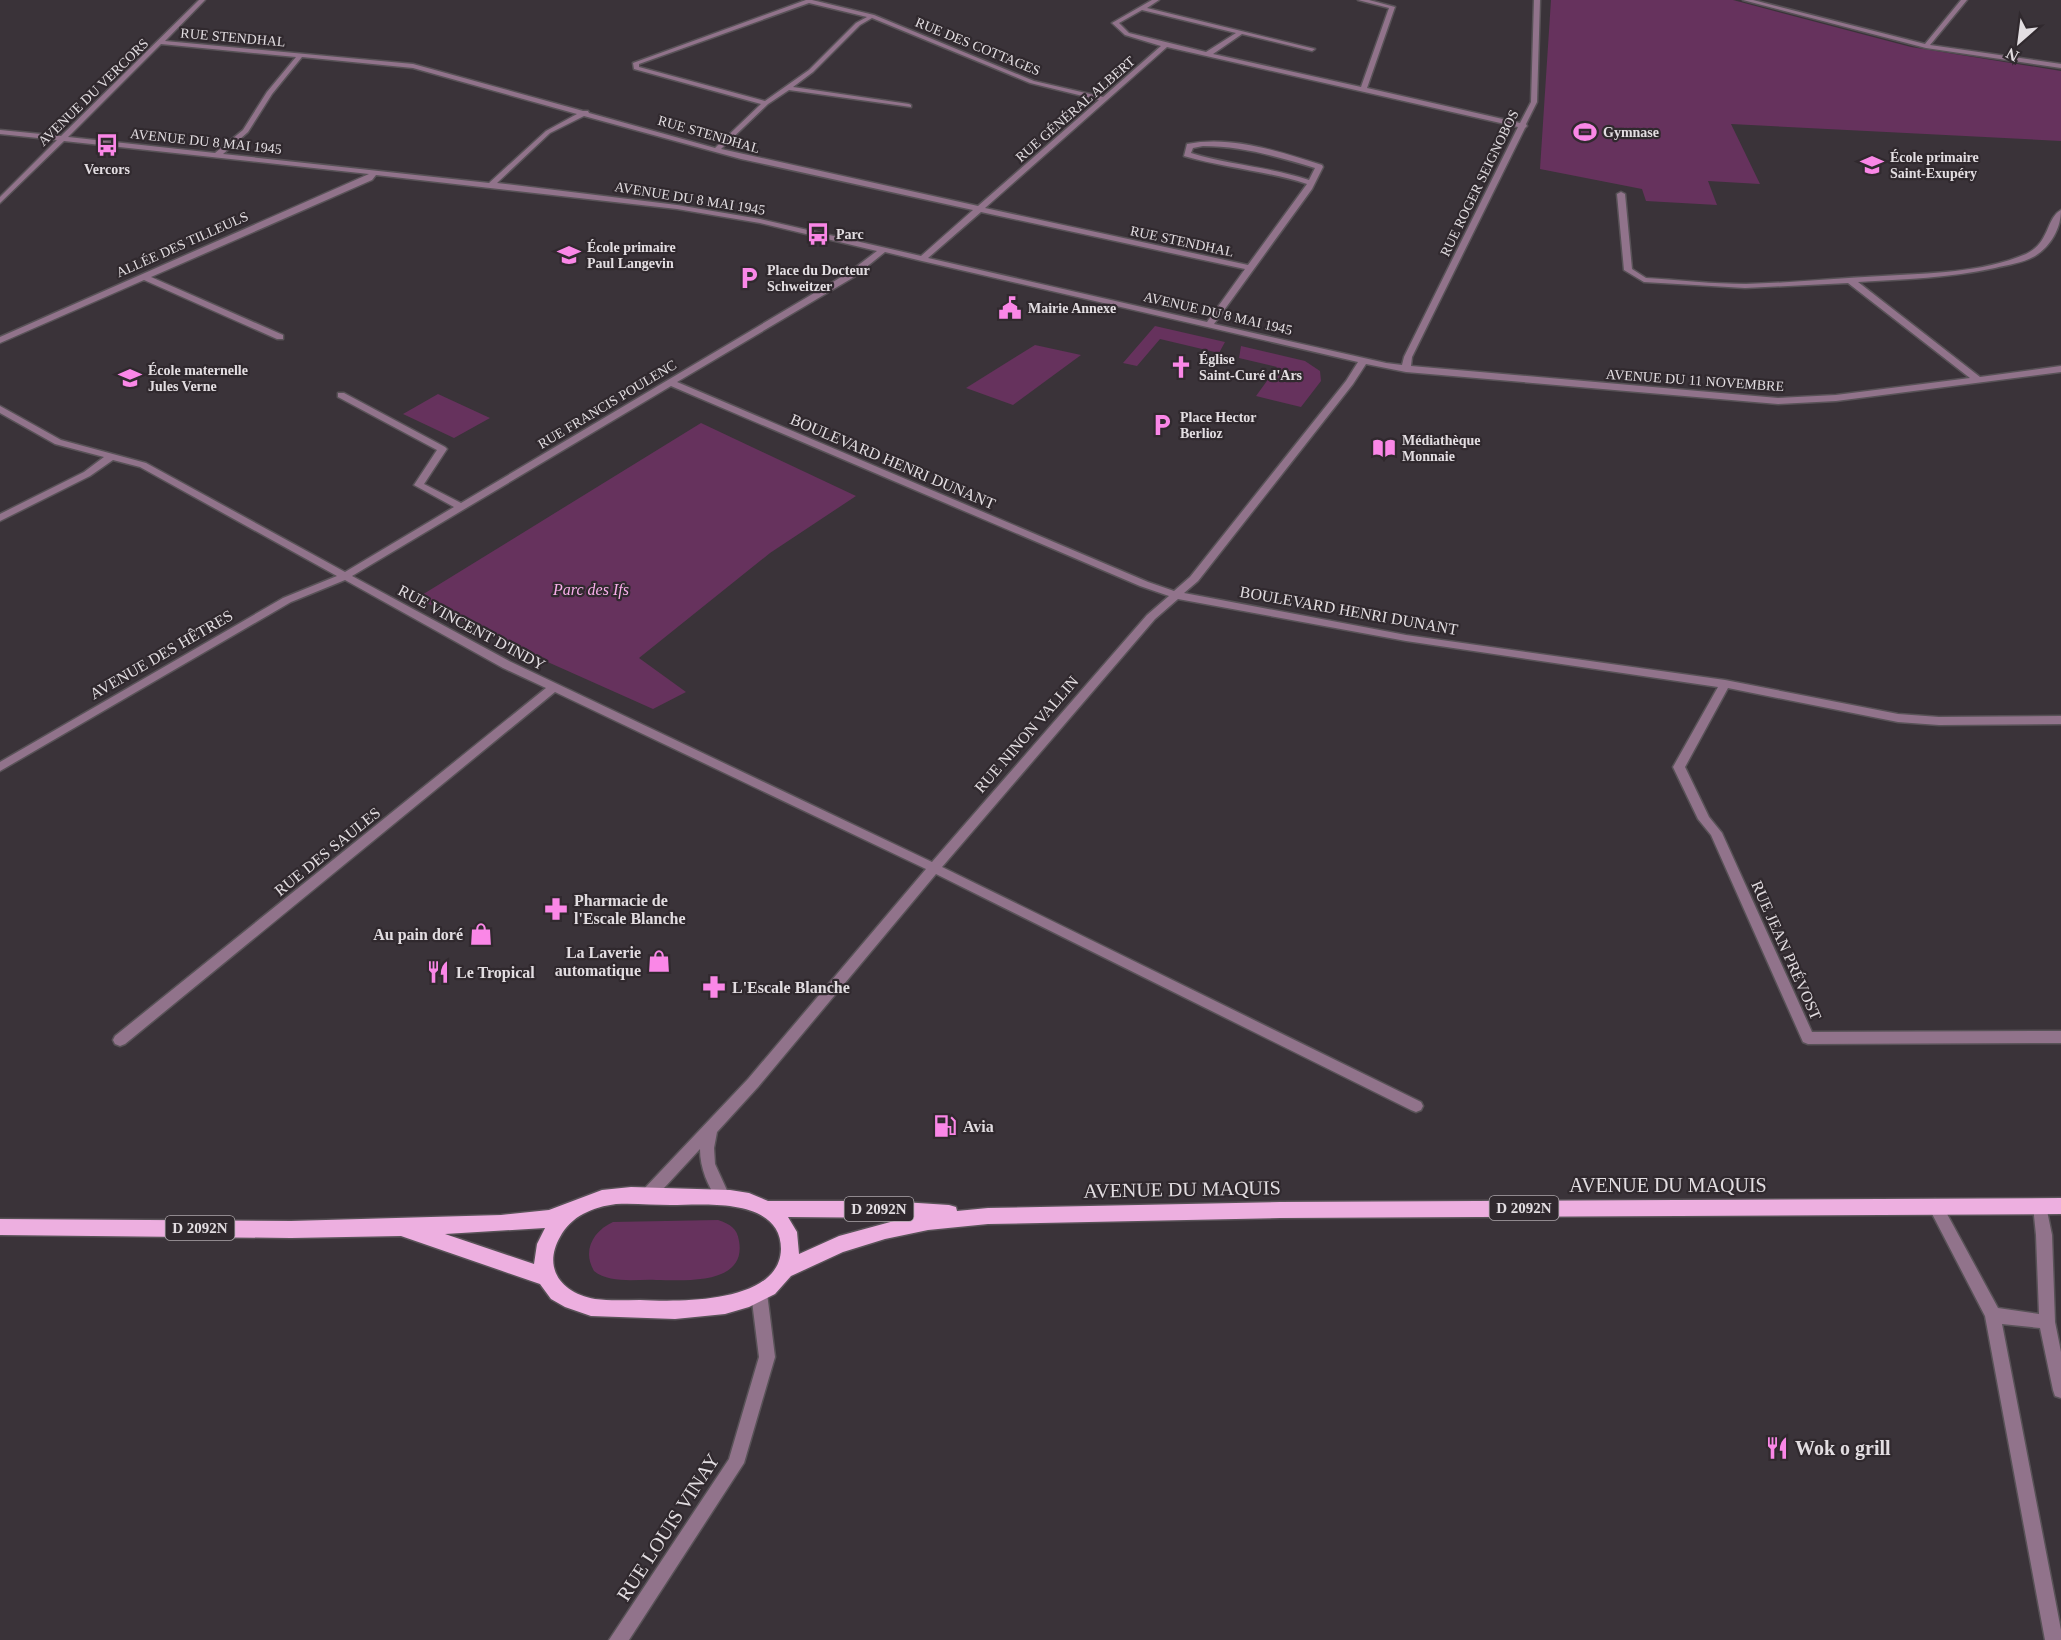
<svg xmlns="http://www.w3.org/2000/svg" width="2061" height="1640" font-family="'Times New Roman',serif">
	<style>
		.green { fill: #66325d }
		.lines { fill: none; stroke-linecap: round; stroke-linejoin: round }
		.minor-casing { stroke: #585257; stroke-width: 3 }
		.primary-casing { stroke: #585257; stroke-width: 3 }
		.minor { fill: #91738b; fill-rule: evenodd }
		.primary { fill: #edafe0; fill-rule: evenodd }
		.labels { text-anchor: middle; stroke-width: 4.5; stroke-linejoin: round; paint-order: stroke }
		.far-street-label { font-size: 14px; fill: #e2dde1; stroke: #30292e }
		.far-poi-label { font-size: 14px; font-weight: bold; fill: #e2dde1; stroke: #30292e; text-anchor: start }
		.shield { fill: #30292e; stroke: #ada7ab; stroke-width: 1.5 }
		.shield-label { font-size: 15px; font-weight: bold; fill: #e2dde1 }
		.street-label { font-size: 16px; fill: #e2dde1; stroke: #30292e }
		.park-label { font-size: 16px; font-style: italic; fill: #f7aee9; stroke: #30292e }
		.poi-label { font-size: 16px; font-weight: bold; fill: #e2dde1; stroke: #30292e; text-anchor: start }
		.near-street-label { font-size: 20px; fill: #e2dde1; stroke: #30292e }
		.near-poi-label { font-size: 20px; font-weight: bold; fill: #e2dde1; stroke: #30292e; text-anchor: start }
	</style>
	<rect width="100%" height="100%" fill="#3a3339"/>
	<g class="green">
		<polygon points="1551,0 1733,0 1911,47 2061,71 2061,141 1731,124 1760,184 1708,181 1717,205 1646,201 1642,189 1540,169"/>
		<polygon points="1155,326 1225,342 1219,353 1160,339 1137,366 1123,363"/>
		<polygon points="1035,345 1081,355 1013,405 966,388"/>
		<polygon points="1241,346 1305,361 1320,371 1321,381 1301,407 1256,396 1277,367 1239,358"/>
		<polygon points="438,394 490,418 454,438 403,414"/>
		<polygon points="701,423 856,496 770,553 639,658 686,692 653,709 523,651 417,598"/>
		<path d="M718,1220C730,1224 737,1228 739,1241C747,1286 683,1280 656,1280C636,1279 610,1284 594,1271C582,1251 593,1231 613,1222Z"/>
	</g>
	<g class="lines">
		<g class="minor-casing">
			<g id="minor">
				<path d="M199,0H205L165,41L413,64L583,111H588L589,113L715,148L761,104L634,69L633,63L806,0H812L874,15L1034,81L1103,97L1161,46L1125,35L1112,23L1152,0H1159L1147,8L1315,49L1312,51L1242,34L1213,54L1361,87L1389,8L1358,0H1369L1395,7L1367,88L1520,123L1531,102L1534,0H1540L1537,102L1526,124L1527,126L1525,128L1412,357L1411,366L1778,398L1836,395L1970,378L1848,283L1745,288L1644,282L1624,270L1617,194L1621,192L1625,194L1632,269L1646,278C1679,280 1713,284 1746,284C1791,283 1837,278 1882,276C1929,273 1982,273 2026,254C2050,243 2046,218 2061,210C2061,228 2051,246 2035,256C2023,263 2008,265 1995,268C1950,278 1904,279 1858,282L1980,377L2061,366V372L1836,401L1778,404L1406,372L1366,364L1353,384L1198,581L1184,593L1406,635L1725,680L1898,714L1939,717L2061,716V724L1939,725L1898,722L1728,688L1685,767L1709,817L1722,833L1812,1032L2061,1031V1043L1808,1044L1803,1042L1711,835L1698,819L1673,767L1718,687L1406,641L1178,599L1155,619L942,867L1421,1102L1423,1106L1421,1110L1416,1112L1411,1110L936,874L758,1087L717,1132L714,1148L715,1164L730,1197L728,1202L723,1204L718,1202C708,1185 700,1169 700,1149L652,1201L647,1202L642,1201L640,1196L642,1191L748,1079L926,869L555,692L125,1044L120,1046L115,1044L113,1040L115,1036L546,688L503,668L345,580L291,602L0,771V762L283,598L337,576L140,467L113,460L90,476L0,521V514L84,472L104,457L55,444L0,413V406L61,440L146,463L345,572L454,507L414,485L437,450L338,397V393H344L445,447L447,449L424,484L461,503L848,273L877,251L760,223L677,209L376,175L372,180L151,277L283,335V339H277L144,280L0,343V337L369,174L64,141L0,203V197L57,140L0,134V130L61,136ZM809,3L867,17L856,23L809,70L765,101L639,67V64ZM1142,10L1236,33L1206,52L1129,33L1119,23ZM872,18L1030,83L1099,100L978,206L721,149L768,104L789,90L911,107V105L909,104L793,87L813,72L860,25ZM161,44L296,57L267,92L243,130L215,153L68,137ZM1167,47L1518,127L1404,357L1402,365L1386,363L1214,324L1312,189L1323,167L1322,165C1280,152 1232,135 1187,144L1184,156C1225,168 1267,171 1307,184L1248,265L985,208ZM302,57L413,68L577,114L546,131L489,183L223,154L248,132L272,94ZM584,116L741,159L973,210L921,256L760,219L677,205L497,183L550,133ZM1203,146C1242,146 1278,157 1315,168L1309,180C1270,167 1230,165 1191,153L1193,148ZM981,212L1245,269L1207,322L928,258ZM885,252L922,261L1358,362L1346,381L1190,577L1174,591L1148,582L677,382L854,277ZM671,386L1140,586L1169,596L1147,615L932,862L511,662L352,576Z"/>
				<polygon points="1743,0 1753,0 1925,44 1961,0 1967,0 1930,45 2061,64 2061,68 1926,48"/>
				<polygon points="1935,1199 1940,1201 1998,1308 2039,1314 2036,1235 2033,1206 2035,1201 2040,1199 2045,1201 2052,1235 2055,1322 2061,1352 2061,1398 2055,1396 2053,1390 2040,1328 2002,1324 2061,1630 2061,1640 2045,1640 1985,1316 1928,1206 1930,1201"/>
				<polygon points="759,1286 764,1288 767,1293 775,1357 744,1463 629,1640 609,1640 729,1459 759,1357 751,1293 754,1288"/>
			</g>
		</g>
		<g class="primary-casing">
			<path id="primary" d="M631,1187L730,1190L749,1193L768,1201H887L949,1205L956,1207L957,1211L988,1208L1280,1202L2061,1198V1214L1280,1218L988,1224L928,1230L885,1239L843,1252L791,1276L775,1294L749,1307L725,1314L675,1319L591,1316L565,1307L551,1299L540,1284L401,1236L291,1238L0,1235V1219L291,1221L501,1215L549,1210L602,1190ZM616,1204C635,1203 653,1205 671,1205C704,1205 781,1197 781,1249C780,1304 678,1302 640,1300C625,1300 610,1301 595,1299C562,1293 542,1269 560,1237C571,1216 593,1207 616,1204ZM788,1217L905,1218L839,1236L799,1254L797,1232ZM545,1228L537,1244L534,1264L445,1234Z"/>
		</g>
		<use href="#minor" class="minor"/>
		<use href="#primary" class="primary"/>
	</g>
	<defs>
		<g id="stadium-bare" transform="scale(1.8)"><path d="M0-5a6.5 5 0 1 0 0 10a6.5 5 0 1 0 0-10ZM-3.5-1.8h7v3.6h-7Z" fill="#fa87e7" stroke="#30292e" stroke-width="2.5" paint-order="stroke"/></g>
		<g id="bus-bare" transform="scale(1.8)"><path d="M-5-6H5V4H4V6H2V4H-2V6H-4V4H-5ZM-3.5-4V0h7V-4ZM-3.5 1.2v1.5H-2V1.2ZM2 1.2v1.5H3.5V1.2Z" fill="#fa87e7" stroke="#30292e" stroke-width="2.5" paint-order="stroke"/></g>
		<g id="school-bare" transform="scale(1.8)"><path d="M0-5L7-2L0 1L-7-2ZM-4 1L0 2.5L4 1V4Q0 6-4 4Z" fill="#fa87e7" stroke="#30292e" stroke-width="2.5" paint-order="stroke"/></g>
		<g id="parking-bare" transform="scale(1.8)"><path d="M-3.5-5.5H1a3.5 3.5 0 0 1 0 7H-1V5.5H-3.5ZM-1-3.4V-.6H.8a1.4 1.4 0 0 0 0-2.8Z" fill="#fa87e7" stroke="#30292e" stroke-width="2.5" paint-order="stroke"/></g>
		<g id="civic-bare" transform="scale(1.8)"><path d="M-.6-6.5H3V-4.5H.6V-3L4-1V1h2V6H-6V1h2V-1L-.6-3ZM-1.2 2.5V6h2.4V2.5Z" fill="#fa87e7" stroke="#30292e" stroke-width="2.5" paint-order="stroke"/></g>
		<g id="church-bare" transform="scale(1.8)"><path d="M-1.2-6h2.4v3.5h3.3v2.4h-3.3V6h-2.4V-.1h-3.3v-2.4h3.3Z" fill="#fa87e7" stroke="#30292e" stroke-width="2.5" paint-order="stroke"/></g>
		<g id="library-bare" transform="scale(1.8)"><path d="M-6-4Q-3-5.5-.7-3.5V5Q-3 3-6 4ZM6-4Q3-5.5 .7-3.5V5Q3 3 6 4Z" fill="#fa87e7" stroke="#30292e" stroke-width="2.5" paint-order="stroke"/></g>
		<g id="pharmacy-bare" transform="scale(1.8)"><path d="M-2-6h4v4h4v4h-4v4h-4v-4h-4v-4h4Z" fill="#fa87e7" stroke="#30292e" stroke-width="2.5" paint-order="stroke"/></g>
		<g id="shop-bare" transform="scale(1.8)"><path d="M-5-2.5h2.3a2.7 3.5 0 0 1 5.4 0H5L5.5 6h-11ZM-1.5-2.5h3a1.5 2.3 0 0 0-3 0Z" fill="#fa87e7" stroke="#30292e" stroke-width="2.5" paint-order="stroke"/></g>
		<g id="restaurant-bare" transform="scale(1.8)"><path d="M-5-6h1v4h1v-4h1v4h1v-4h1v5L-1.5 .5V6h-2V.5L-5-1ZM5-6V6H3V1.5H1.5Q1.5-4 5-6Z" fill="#fa87e7" stroke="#30292e" stroke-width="2.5" paint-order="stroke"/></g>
		<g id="fuel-bare" transform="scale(1.8)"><path d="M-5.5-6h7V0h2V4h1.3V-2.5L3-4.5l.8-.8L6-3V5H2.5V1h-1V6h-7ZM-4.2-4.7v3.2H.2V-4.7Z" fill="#fa87e7" stroke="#30292e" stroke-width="2.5" paint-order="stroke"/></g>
	</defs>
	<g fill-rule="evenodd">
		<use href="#stadium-bare" x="1585" y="132"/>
		<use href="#bus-bare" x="107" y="145"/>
		<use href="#school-bare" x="1872" y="165"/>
		<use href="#bus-bare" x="818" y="234"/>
		<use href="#school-bare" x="569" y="255"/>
		<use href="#parking-bare" x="749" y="278"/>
		<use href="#civic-bare" x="1010" y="308"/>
		<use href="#church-bare" x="1181" y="367"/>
		<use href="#school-bare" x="130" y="378"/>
		<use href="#parking-bare" x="1162" y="425"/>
		<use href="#library-bare" x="1384" y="448"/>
		<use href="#pharmacy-bare" x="556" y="909"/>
		<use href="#shop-bare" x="481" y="934"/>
		<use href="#shop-bare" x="659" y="961"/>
		<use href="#restaurant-bare" x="438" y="972"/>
		<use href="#pharmacy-bare" x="714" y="987"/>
		<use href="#fuel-bare" x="945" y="1126"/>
		<use href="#restaurant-bare" x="1777" y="1448"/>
	</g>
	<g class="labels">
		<g class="far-street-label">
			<text transform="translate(233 37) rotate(5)" y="5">RUE STENDHAL</text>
			<text transform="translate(978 46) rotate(22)" y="5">RUE DES COTTAGES</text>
			<text transform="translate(93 92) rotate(-44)" y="5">AVENUE DU VERCORS</text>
			<text transform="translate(1075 109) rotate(-41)" y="5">RUE GÉNÉRAL ALBERT</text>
			<text transform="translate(709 134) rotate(16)" y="5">RUE STENDHAL</text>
			<text transform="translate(206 141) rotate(6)" y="5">AVENUE DU 8 MAI 1945</text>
			<text transform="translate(1479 183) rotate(-64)" y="5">RUE ROGER SEIGNOBOS</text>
			<text transform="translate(690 198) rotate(9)" y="5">AVENUE DU 8 MAI 1945</text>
			<text transform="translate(1182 241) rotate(12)" y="5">RUE STENDHAL</text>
			<text transform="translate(182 244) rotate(-24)" y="5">ALLÉE DES TILLEULS</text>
			<text transform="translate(1218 313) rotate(13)" y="5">AVENUE DU 8 MAI 1945</text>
			<text transform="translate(1695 380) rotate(4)" y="5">AVENUE DU 11 NOVEMBRE</text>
			<text transform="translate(607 404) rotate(-31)" y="5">RUE FRANCIS POULENC</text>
		</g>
		<g class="far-poi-label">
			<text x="1603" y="137">Gymnase</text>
			<text x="1890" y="162">École primaire<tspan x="1890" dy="16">Saint-Exupéry</tspan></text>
			<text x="107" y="174" text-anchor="middle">Vercors</text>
			<text x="836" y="239">Parc</text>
			<text x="587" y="252">École primaire<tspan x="587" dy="16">Paul Langevin</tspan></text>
			<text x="767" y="275">Place du Docteur<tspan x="767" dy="16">Schweitzer</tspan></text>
			<text x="1028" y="313">Mairie Annexe</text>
			<text x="1199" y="364">Église<tspan x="1199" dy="16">Saint-Curé d'Ars</tspan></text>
			<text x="148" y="375">École maternelle<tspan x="148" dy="16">Jules Verne</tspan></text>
			<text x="1180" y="422">Place Hector<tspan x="1180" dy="16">Berlioz</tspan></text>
			<text x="1402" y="445">Médiathèque<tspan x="1402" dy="16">Monnaie</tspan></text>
		</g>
		<g class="shield">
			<rect x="1489.5" y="1196" width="69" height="24" rx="4.5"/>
			<rect x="844.5" y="1197" width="69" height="24" rx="4.5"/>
			<rect x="165.5" y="1216" width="69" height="24" rx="4.5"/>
		</g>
		<g class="shield-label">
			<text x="1524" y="1213">D 2092N</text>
			<text x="879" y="1214">D 2092N</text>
			<text x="200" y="1233">D 2092N</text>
		</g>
		<g class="street-label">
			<text transform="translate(893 461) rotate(23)" y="6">BOULEVARD HENRI DUNANT</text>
			<text transform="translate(1349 610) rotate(10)" y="6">BOULEVARD HENRI DUNANT</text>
			<text transform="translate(472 627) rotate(28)" y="6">RUE VINCENT D'INDY</text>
			<text transform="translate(161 654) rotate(-30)" y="6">AVENUE DES HÊTRES</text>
			<text transform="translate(1026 734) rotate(-49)" y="6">RUE NINON VALLIN</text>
			<text transform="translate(327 851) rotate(-39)" y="6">RUE DES SAULES</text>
			<text transform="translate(1787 950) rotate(66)" y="6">RUE JEAN PRÉVOST</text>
		</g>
		<g class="park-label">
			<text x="591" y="595">Parc des Ifs</text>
		</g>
		<g class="poi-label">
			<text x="574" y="906">Pharmacie de<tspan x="574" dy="18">l'Escale Blanche</tspan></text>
			<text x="463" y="940" text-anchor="end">Au pain doré</text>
			<text x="641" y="958" text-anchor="end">La Laverie<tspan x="641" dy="18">automatique</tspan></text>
			<text x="456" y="978">Le Tropical</text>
			<text x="732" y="993">L'Escale Blanche</text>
			<text x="963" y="1132">Avia</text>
		</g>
		<g class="near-street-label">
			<text x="1668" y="1192">AVENUE DU MAQUIS</text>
			<text transform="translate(1182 1189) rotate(-1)" y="7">AVENUE DU MAQUIS</text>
			<text transform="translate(668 1527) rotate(-57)" y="7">RUE LOUIS VINAY</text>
		</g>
		<g class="near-poi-label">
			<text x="1795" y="1455">Wok o grill</text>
		</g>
	</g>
	<g transform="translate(2019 42) rotate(208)" stroke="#30292e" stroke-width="4.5" paint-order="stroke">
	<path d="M0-4.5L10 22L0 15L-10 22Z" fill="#e2dde1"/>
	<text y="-9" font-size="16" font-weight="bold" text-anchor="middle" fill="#e2dde1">N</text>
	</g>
</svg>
